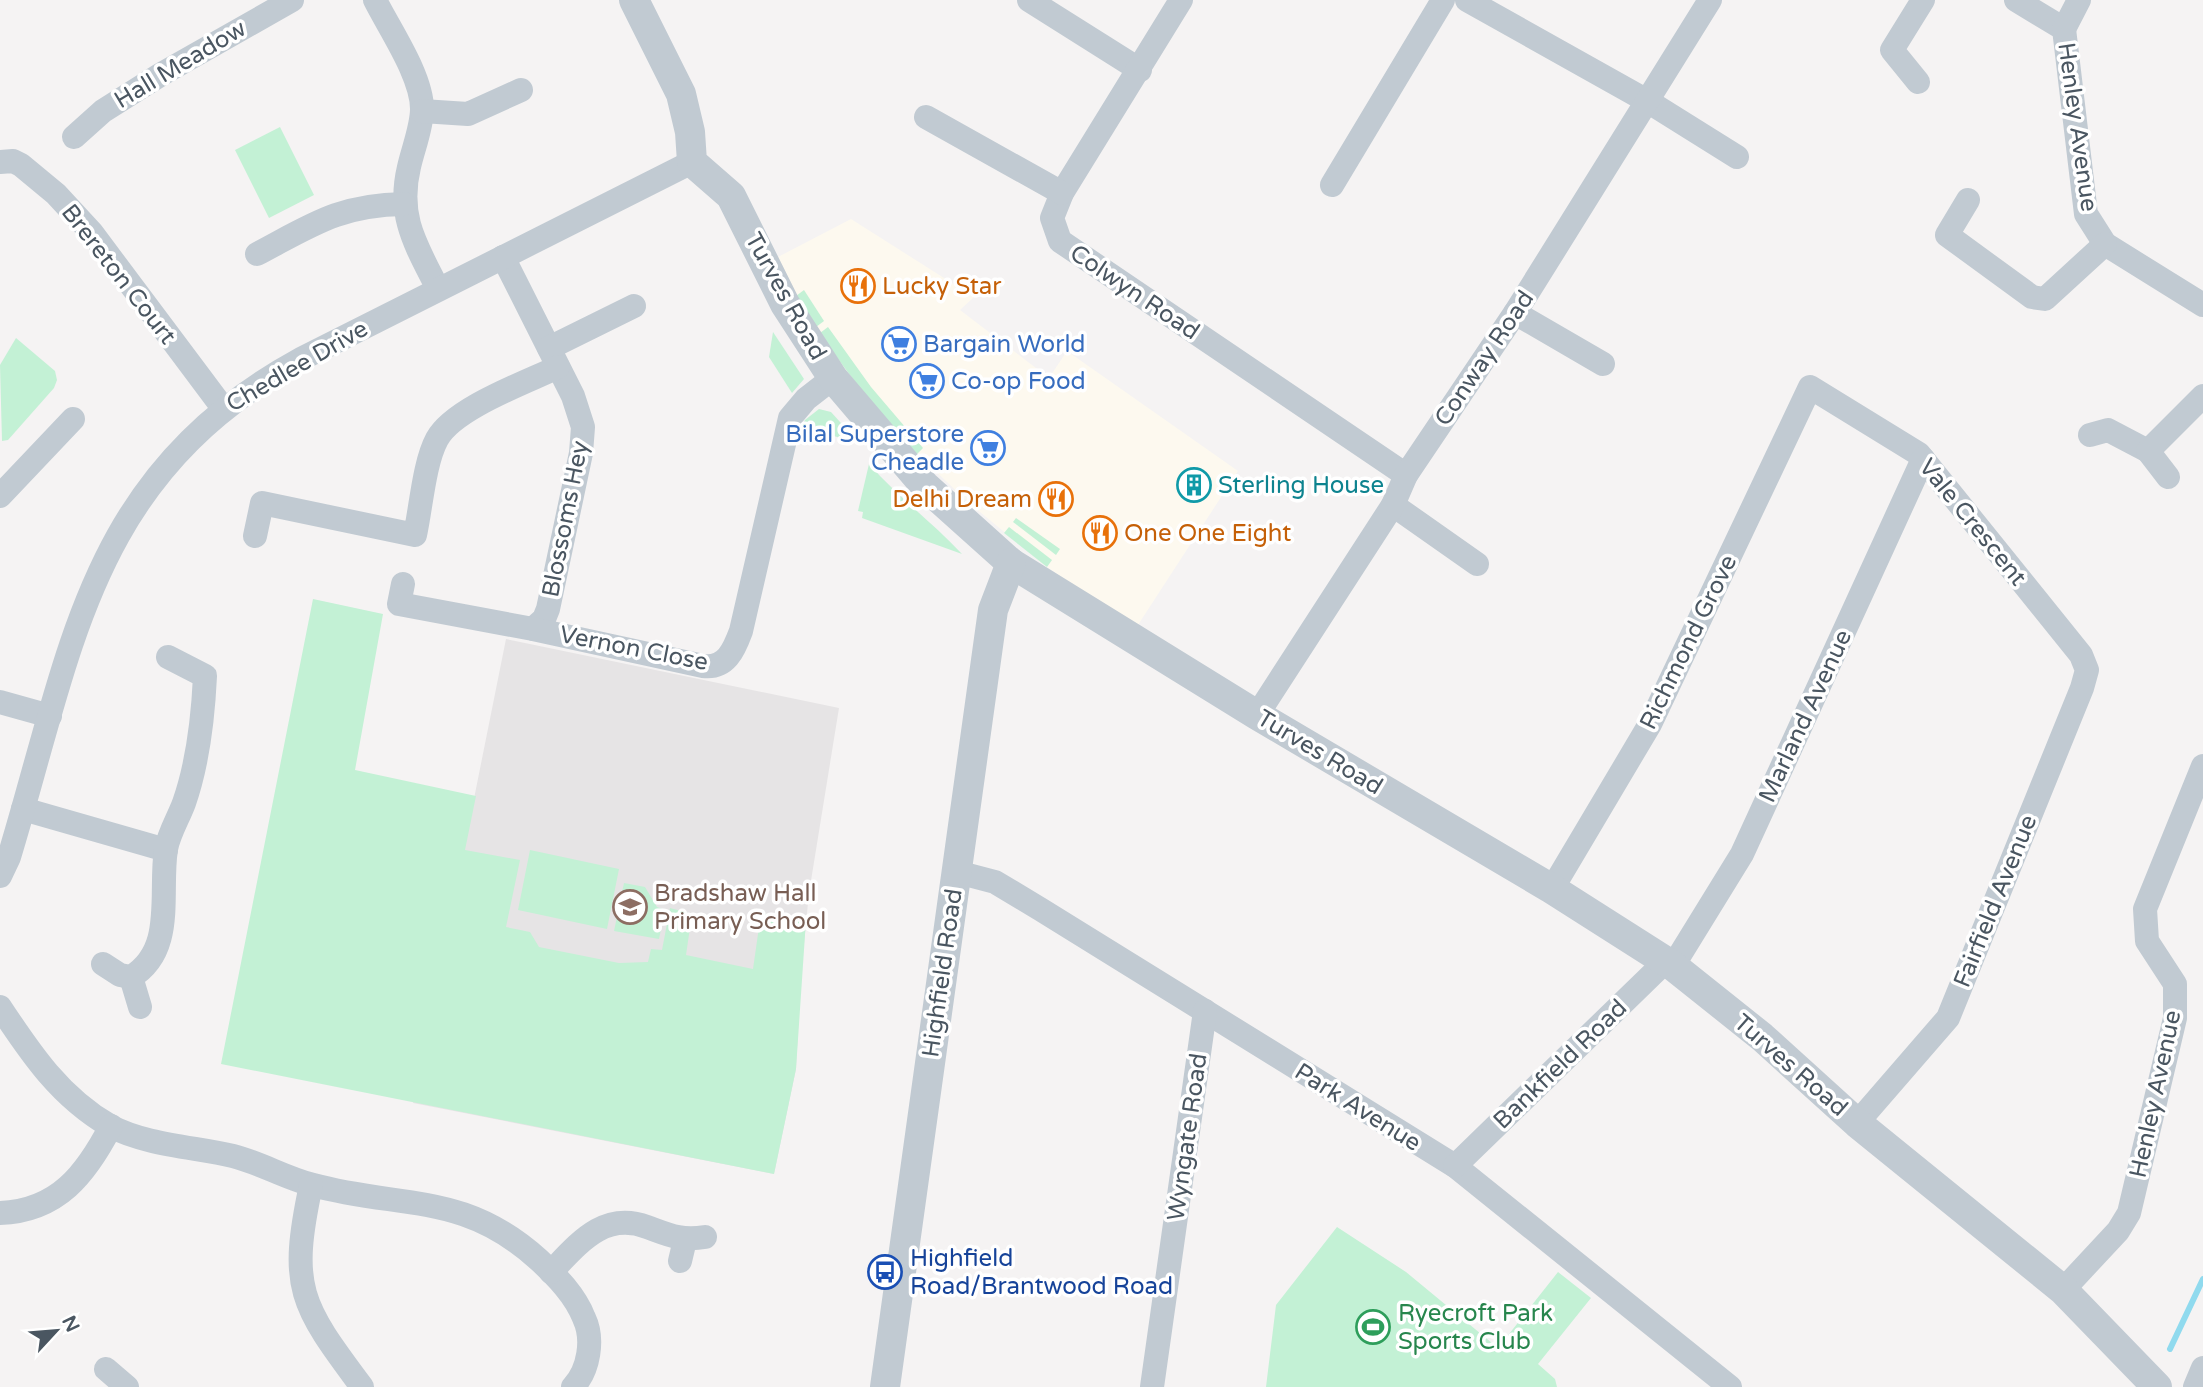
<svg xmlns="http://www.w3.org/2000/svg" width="2203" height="1387" font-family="'Varela Round',sans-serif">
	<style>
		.commercial { fill: #fdf9ef }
		.education { fill: #e6e4e5 }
		.green { fill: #c3f1d5 }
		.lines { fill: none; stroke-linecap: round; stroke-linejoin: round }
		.stream { stroke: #90daee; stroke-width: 6 }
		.minor { stroke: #c1cad2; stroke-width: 24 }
		.tertiary { stroke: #c1cad2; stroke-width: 30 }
		.labels { text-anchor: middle; stroke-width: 7; stroke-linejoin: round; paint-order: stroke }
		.street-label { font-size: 24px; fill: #4a5661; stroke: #fff }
		.food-label { font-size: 24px; fill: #c56008; stroke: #fff; text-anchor: start }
		.shop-label { font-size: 24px; fill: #366cbe; stroke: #fff; text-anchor: start }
		.culture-label { font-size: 24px; fill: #0d838f; stroke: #fff; text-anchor: start }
		.education-label { font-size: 24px; fill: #785e54; stroke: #fff; text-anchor: start }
		.transit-label { font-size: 24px; fill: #164399; stroke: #fff; text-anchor: start }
		.leisure-label { font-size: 24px; fill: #27864d; stroke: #fff; text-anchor: start }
	</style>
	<rect width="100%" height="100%" fill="#f5f3f3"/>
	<polygon class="commercial" points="851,219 974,297 960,310 1049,378 1067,351 1238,471 1136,628 1047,567 969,503 908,445 839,361 792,290 776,258"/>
	<polygon class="education" points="506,639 839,708 809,893 801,973 796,1069 774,1174 413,1103"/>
	<g class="green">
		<polygon points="280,127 314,195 269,218 235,150"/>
		<polygon points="804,290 824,321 816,327 796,296"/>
		<path d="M828,327L871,387L923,448L917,454C881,416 849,376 820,333Z"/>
		<polygon points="773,332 804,379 792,393 769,357"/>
		<polygon points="16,338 55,371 57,380 54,388 8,440 2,441 0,365"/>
		<polygon points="819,409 831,412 859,443 801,427 805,420"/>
		<path d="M869,464C898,497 932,522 962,554L862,518L863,512L858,511Z"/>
		<polygon points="1016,518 1060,549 1056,555 1013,522"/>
		<polygon points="1009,527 1052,560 1047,567 1004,533"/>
		<polygon points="313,599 383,614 355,770 476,796 465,850 520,860 506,927 530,932 539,947 619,963 648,962 651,949 662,950 670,908 692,914 686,955 753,969 761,913 806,920 796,1069 774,1174 221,1064"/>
		<polygon points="530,850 619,869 607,929 518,910"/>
		<polygon points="624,883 645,887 657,907 665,910 659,939 614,931"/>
		<polygon points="1337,1227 1406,1272 1498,1348 1558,1272 1591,1298 1538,1364 1555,1379 1557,1387 1266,1387 1276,1305"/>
	</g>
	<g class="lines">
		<polyline class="stream" points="2170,1349 2203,1279"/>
		<g class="minor">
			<path d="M375,0C390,30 422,76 422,109C422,127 413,149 409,167C397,217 416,245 438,289"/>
			<polyline points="1029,0 1140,70"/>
			<polyline points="1181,0 1062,193 1052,218 1060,241 1406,475"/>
			<polyline points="1467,0 1649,102 1737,157"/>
			<polyline points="2016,0 2064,29 2086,214 2105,244 2203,305"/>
			<polyline points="2064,29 2079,0"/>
			<polyline points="1918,82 1892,50 1923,0"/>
			<polyline points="422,111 468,114 521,90"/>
			<polyline points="926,117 1062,193"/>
			<polyline points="74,137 103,111 160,75 292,0"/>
			<polyline points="0,162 13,161 21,165 56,194 92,233 223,408"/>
			<polyline points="1332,185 1443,0"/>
			<polyline points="1968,200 1947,235 2032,297 2045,299 2105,244"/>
			<path d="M257,254C312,225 339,205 404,204"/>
			<polyline points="503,257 573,396 583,427 581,453 548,609 544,619 533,629"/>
			<polyline points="1515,313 1603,364"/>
			<polyline points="549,348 634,306"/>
			<polyline points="2090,435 2108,430 2148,451"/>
			<polyline points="2168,477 2148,451 2203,396"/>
			<polyline points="0,496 73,419"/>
			<polyline points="1393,505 1477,564"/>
			<path d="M255,536L262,503L415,535C421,508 424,463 437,439C454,408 527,382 558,367"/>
			<path d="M403,584L399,604L533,629L703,666C726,669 734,650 741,631L790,418L806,399L833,378"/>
			<polyline points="0,702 50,716"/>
			<polyline points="1257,715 1393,505 1406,475 1515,313 1710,0"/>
			<polyline points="23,809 166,850"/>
			<polyline points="957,872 995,882 1040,909 1455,1166 1730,1387"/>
			<path d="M0,876L9,857C73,646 89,475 301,359L692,162"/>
			<polyline points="1552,889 1650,724 1810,387 1919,454 2081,655 2087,670 2082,688 1948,1018 1857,1123"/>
			<path d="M103,964L120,975L131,977C176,950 159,893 166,849C169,833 178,819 184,803C198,763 203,719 205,676L168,657"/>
			<polyline points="1673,966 1742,854 1923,459"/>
			<polyline points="131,977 140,1007"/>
			<path d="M0,1007C31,1054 60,1097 110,1126C146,1145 194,1147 233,1156C261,1163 285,1178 313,1185C401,1209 463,1191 539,1260C557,1277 575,1295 584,1318C594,1339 589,1370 573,1387"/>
			<polyline points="1455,1166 1666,961"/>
			<path d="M311,1185C289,1288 300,1304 362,1387"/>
			<path d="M0,1213C58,1211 86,1174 111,1126"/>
			<polyline points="680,1261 685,1240"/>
			<path d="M551,1272C579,1243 604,1211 647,1227C669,1235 681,1241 705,1237"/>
			<polyline points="2063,1290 2118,1231 2129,1213 2175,1018 2175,984 2147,941 2145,909 2203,766"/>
			<polyline points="106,1369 127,1387"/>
			<polyline points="1152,1387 1205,1011"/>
			<polyline points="2195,1387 2203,1368"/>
		</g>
		<g class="tertiary">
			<polyline points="634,0 681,94 690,132 692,162 731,196 785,304 833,378 925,486 1011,563 1257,715 1552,889 1673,966 1762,1037 1857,1123 2063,1290 2157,1387"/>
			<polyline points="885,1387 993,610 1011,563"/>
		</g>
	</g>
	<defs>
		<g id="restaurant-ring" transform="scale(1.75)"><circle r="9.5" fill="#fff" stroke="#e8710a" stroke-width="1.5"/><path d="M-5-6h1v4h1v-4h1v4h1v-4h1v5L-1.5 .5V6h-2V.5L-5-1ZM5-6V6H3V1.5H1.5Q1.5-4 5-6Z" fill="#e8710a"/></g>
		<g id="supermarket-ring" transform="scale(1.75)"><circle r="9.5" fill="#fff" stroke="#3f7fe0" stroke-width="1.5"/><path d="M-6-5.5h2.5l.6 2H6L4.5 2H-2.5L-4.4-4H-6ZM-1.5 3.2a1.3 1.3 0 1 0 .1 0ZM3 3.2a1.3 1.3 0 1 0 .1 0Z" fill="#3f7fe0"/></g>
		<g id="building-ring" transform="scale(1.75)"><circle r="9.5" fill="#fff" stroke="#0f9aa8" stroke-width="1.5"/><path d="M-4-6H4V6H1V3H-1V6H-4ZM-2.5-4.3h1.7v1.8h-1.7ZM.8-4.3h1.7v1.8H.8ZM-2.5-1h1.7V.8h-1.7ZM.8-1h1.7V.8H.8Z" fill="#0f9aa8"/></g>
		<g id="school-ring" transform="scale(1.75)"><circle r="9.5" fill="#fff" stroke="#8d6e63" stroke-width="1.5"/><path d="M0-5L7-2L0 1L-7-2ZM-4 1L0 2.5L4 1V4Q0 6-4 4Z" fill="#8d6e63"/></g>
		<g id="bus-ring" transform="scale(1.75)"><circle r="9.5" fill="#fff" stroke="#1a4fb4" stroke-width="1.5"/><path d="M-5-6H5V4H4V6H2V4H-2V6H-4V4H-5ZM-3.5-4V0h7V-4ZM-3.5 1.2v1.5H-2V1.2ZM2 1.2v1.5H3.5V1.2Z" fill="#1a4fb4"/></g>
		<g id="stadium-ring" transform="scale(1.75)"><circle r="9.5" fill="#fff" stroke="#2e9e5b" stroke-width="1.5"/><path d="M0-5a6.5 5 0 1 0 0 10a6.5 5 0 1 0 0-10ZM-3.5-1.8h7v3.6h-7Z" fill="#2e9e5b"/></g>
	</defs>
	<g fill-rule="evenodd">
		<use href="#restaurant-ring" x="858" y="286"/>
		<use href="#supermarket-ring" x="899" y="344"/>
		<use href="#supermarket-ring" x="927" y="381"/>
		<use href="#supermarket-ring" x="988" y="448"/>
		<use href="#building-ring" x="1194" y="485"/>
		<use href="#restaurant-ring" x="1056" y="499"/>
		<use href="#restaurant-ring" x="1100" y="533"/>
		<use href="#school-ring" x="630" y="907"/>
		<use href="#bus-ring" x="885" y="1272"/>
		<use href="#stadium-ring" x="1373" y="1327"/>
	</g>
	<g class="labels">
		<g class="street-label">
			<text transform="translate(180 64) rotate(-31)" y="8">Hall Meadow</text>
			<text transform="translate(2078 127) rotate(82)" y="8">Henley Avenue</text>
			<text transform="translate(119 274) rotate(52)" y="8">Brereton Court</text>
			<text transform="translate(1135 292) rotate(34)" y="8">Colwyn Road</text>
			<text transform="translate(786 296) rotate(61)" y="8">Turves Road</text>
			<text transform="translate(1484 358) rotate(-56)" y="8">Conway Road</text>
			<text transform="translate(297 366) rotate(-30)" y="8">Chedlee Drive</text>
			<text transform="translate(565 519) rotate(-79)" y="8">Blossoms Hey</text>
			<text transform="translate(1973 522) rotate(51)" y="8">Vale Crescent</text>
			<text transform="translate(1688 642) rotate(-64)" y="8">Richmond Grove</text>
			<text transform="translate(634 648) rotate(11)" y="8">Vernon Close</text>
			<text transform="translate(1805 716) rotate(-65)" y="8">Marland Avenue</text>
			<text transform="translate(1320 752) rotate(31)" y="8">Turves Road</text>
			<text transform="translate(1995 901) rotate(-68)" y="8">Fairfield Avenue</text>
			<text transform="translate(942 973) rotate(-82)" y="8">Highfield Road</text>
			<text transform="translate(1560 1064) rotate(-44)" y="8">Bankfield Road</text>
			<text transform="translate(1791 1065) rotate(41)" y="8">Turves Road</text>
			<text transform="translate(2155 1094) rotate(-78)" y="8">Henley Avenue</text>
			<text transform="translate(1358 1107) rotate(32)" y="8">Park Avenue</text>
			<text transform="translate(1187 1137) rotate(-82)" y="8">Wyngate Road</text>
		</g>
		<g class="food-label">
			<text x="882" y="294">Lucky Star</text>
			<text x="1032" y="507" text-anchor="end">Delhi Dream</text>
			<text x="1124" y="541">One One Eight</text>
		</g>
		<g class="shop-label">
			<text x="923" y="352">Bargain World</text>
			<text x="951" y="389">Co-op Food</text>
			<text x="964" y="442" text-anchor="end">Bilal Superstore<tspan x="964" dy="28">Cheadle</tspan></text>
		</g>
		<g class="culture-label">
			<text x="1218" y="493">Sterling House</text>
		</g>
		<g class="education-label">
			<text x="654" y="901">Bradshaw Hall<tspan x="654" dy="28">Primary School</tspan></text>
		</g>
		<g class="transit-label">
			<text x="910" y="1266">Highfield<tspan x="910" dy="28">Road/Brantwood Road</tspan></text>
		</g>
		<g class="leisure-label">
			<text x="1398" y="1321">Ryecroft Park<tspan x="1398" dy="28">Sports Club</tspan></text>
		</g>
	</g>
	<g transform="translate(56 1331) rotate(64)" stroke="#ffffff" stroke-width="5" paint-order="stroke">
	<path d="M0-5L12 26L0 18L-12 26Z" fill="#4a5661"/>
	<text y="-10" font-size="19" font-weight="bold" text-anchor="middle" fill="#4a5661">N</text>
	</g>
</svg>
